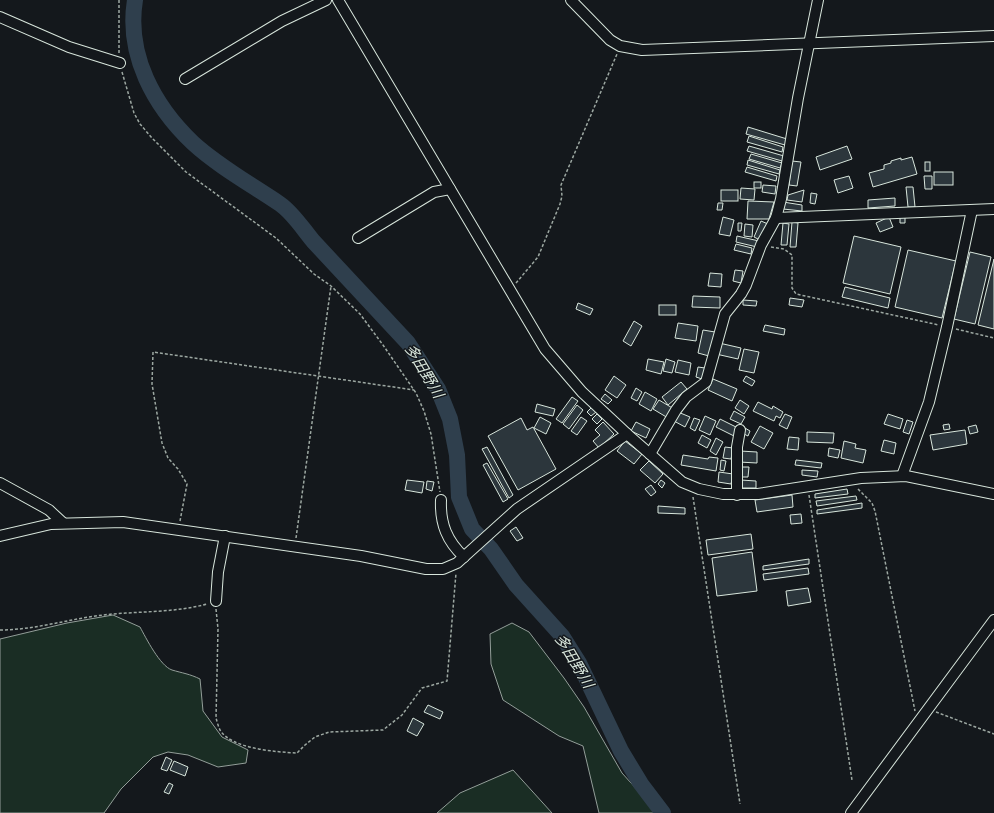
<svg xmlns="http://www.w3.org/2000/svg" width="994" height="813" font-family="'Titillium Web','Noto Sans JP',sans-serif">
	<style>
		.green { fill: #1a2d24; stroke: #939e99 }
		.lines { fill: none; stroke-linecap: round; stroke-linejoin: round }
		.river { stroke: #2f3f4d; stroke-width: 16 }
		.building { fill: #2c363c; stroke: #d8e6dc }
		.minor-casing { stroke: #d8e6dc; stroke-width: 12 }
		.path { stroke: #9da8a2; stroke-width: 1.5; stroke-dasharray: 3 2; stroke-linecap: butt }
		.minor { stroke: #14181c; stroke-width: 10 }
		.labels { text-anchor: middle; stroke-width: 3; stroke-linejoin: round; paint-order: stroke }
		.water-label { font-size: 15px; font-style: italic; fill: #d8e6dc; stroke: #14181c }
	</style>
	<rect width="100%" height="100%" fill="#14181c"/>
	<g class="green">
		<path d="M113,615L140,627C146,638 160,666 172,670C182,673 190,674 200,679L203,711L222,737L248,750L246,763L218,767L188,755L168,752L153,757L121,789L104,813H0V639L67,623Z"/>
		<polygon points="512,623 529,632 564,678 584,707 622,773 650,804 655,813 599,813 583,746 559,736 503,700 491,664 490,634"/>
		<polygon points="513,770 552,813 437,813 460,793"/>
	</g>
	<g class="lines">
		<path class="river" d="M135,0C126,55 154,106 193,143C218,166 252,185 280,204C293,213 303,229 313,241L408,343L438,389L450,419L457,455L459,497L472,529L491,549L516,585L562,636L579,663L621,751L641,784L663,813"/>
	</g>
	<g class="building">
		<polygon points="748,127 787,139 785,145 746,134"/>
		<polygon points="749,136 783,147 782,152 747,142"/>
		<polygon points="749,146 784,156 782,161 747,151"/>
		<polygon points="847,146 852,159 820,170 816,157"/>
		<polygon points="751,154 782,163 780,168 749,159"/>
		<polygon points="912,157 917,174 873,187 869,173 884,169 884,165 891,163 891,161 901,158 901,160"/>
		<polygon points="748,160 780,170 779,174 747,165"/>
		<polygon points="792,161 801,162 797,186 789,185"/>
		<rect x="925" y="162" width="5" height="9"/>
		<polygon points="747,167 777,176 776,181 745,172"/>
		<rect x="934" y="172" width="19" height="13"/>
		<polygon points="849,176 853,188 838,193 834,180"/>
		<polygon points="924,176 932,176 932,189 925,189"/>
		<rect x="754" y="182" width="7" height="6"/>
		<polygon points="763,185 776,186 775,194 762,192"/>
		<polygon points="906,187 913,187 915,207 908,207"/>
		<polygon points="741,188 755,189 754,200 740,199"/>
		<rect x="721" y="190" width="17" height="11"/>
		<polygon points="804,190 802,202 787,200 788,195"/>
		<polygon points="811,193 817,194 815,204 810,203"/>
		<polygon points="895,198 895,206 868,208 868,200"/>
		<polygon points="748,201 774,202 769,219 747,219"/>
		<polygon points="783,202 802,205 802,211 783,209"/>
		<polygon points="718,203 723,203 722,210 717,210"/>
		<polygon points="905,216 905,223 900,223 900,217"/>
		<polygon points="723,217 734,220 730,236 719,234"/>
		<polygon points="889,217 893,227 880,232 876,223"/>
		<polygon points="761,221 768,224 760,240 754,237"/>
		<polygon points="792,222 798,223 796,247 790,247"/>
		<polygon points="738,223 742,223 741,231 738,231"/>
		<polygon points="783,223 789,224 787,245 781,245"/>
		<polygon points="745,224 753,225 752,237 744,236"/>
		<polygon points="737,236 759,241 757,247 736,242"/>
		<polygon points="854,236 901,247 890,294 843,283"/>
		<polygon points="736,244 752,248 751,254 734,250"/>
		<polygon points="908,250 956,261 942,318 895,307"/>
		<polygon points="970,252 991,257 975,324 954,319"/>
		<polygon points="994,259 994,329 978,325"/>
		<polygon points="735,270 743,271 741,283 733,281"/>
		<polygon points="710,273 722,274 721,287 708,286"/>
		<polygon points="845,287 890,298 888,308 842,297"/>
		<polygon points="693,296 720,297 720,308 692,307"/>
		<polygon points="790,298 804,300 802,307 789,305"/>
		<polygon points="743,300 757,301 756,306 743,305"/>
		<polygon points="578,303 593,309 590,315 576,309"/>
		<rect x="659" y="305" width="17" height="10"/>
		<polygon points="634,321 642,326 631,346 623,341"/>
		<polygon points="678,323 698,326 696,341 675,338"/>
		<polygon points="765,325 785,329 784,335 763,331"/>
		<polygon points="703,330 715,332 709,356 698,353"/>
		<polygon points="719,343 741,348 738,359 716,354"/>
		<polygon points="744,349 759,352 754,373 739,370"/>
		<polygon points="648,359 664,362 661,374 646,370"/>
		<polygon points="666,359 675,362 672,373 663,371"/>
		<polygon points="678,360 691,363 689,375 675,372"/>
		<polygon points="698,367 705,368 702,379 696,377"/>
		<polygon points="614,376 626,385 617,398 605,390"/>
		<polygon points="746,376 755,381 752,386 743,381"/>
		<polygon points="713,379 737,389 732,401 708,390"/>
		<polygon points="681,382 687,389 668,405 662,397"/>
		<polygon points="636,388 642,392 637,401 631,398"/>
		<polygon points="645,392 657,399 651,411 639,404"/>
		<polygon points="605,394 612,400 608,404 601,399"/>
		<polygon points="572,397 578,401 562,423 556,419"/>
		<polygon points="659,400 674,409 668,418 653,409"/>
		<polygon points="740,400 749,406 744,414 735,408"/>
		<polygon points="758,402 772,409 773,406 783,412 780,418 776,416 774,421 753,411"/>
		<polygon points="537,404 555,409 553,416 535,412"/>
		<polygon points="577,405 583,410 569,429 563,424"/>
		<polygon points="592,407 596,412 591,416 587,412"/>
		<polygon points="734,411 745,417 741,424 730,419"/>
		<polygon points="678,412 690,417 685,427 674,421"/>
		<polygon points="597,414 602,419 597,424 592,419"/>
		<polygon points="785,414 792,417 787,429 779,425"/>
		<polygon points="888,414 903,419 900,429 884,424"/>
		<polygon points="705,416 716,421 710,435 699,430"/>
		<polygon points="540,417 551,423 546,434 534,428"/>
		<polygon points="581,417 587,421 577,435 571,431"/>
		<polygon points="521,418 527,430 533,427 556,469 518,490 488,436"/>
		<polygon points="694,418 700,420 695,431 690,428"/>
		<polygon points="720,419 738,428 734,436 716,427"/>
		<polygon points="907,420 913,422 909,434 903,432"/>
		<polygon points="603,422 614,434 599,448 593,441 600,435 595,430"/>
		<polygon points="636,422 650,429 646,438 631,431"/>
		<polygon points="949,424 950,429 944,430 943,425"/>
		<polygon points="976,425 978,432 970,434 968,427"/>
		<polygon points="760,426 773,433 764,449 751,442"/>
		<polygon points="745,428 750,431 748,436 742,433"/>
		<polygon points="965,430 967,444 933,450 930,435"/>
		<polygon points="807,432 834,433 833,443 807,442"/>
		<polygon points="702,435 711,440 707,448 698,443"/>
		<polygon points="789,437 799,438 798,450 787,449"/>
		<polygon points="716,438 723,442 716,455 710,451"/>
		<polygon points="884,440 896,443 894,454 881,451"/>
		<polygon points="625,441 642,454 634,464 617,451"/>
		<polygon points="844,441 856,444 855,448 866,450 863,463 841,458"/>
		<polygon points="487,447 513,495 509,498 482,449"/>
		<polygon points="725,447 733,448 731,459 723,458"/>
		<polygon points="829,448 840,450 838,458 828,456"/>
		<polygon points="740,451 757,452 757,463 739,462"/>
		<polygon points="683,455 708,459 709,457 718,458 716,471 681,465"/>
		<polygon points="721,460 726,461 724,471 720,470"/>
		<polygon points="796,460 822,463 821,468 795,465"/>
		<polygon points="649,461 663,474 655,483 640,470"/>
		<polygon points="487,463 508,499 503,502 483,465"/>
		<polygon points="741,467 749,467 748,477 741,477"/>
		<polygon points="802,470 818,471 817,477 802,475"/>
		<polygon points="719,472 733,474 731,484 718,482"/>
		<polygon points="407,480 424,482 422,493 405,490"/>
		<polygon points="661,480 665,483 662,488 658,484"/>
		<polygon points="741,480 756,481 756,488 740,488"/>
		<polygon points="427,481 434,482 432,491 426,489"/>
		<polygon points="651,485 656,492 651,496 645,489"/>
		<polygon points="847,489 848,494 815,498 815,494"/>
		<polygon points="792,495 793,507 757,512 755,500"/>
		<polygon points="856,496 857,500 817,506 816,501"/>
		<polygon points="862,503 862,508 817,514 817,510"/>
		<polygon points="658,506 685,508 685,514 658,513"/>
		<polygon points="801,514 802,523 791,524 790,515"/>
		<polygon points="516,527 523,538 517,541 510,531"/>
		<polygon points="751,534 753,549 708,555 706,540"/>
		<polygon points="752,552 757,591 717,596 712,558"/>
		<polygon points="809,559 809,564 763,570 763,566"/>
		<polygon points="808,568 809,574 764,580 763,574"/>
		<polygon points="808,588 811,602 788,606 786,591"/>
		<polygon points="428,705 443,712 440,719 424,712"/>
		<polygon points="413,718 424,724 417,736 407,731"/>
		<polygon points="166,757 172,760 167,771 161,769"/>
		<polygon points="174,761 188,767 185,776 170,770"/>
		<polygon points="169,783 173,785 169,794 164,792"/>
	</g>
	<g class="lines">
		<g class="minor-casing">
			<g id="minor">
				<polyline points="338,0 545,349 582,392 627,434 682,482 699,489 723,494 758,494 861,478 906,476 994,494"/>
				<polyline points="571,0 610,40 620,46 642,50 994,36"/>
				<polyline points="0,17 69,47 120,63"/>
				<polyline points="185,79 282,21 326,0"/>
				<polyline points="776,218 994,209"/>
				<polyline points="358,238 434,192 450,189"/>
				<polyline points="650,454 676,410 686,397 706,382 725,314 741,294 746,285 761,245 776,218 781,199 798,98 818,0"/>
				<polyline points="902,476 929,402 947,327 972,210"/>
				<polyline points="0,483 49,510 63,523"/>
				<polyline points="737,495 737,447 740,430"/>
				<path d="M441,500C440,524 447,541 464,557"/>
				<polyline points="0,536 51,524 123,522 361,556 426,569 443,569 457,563 517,509 627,434"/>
				<polyline points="216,601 218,572 225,536"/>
				<polyline points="851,813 994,620"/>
			</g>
		</g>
		<g class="path">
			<polyline points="119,0 119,54"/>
			<polyline points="122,72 134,113 140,124 152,138 186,172 276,238 314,274 331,286 360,314 383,345 416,393 424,411 431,434 440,492"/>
			<polyline points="771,247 784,249 792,255 792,288 796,294 939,325"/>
			<polyline points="516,283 538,257 560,204 562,196 561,185 617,54"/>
			<polyline points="956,329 994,338"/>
			<polyline points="858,489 872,503 875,511 915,711"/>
			<polyline points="809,495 852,780"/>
			<polyline points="693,497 740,804"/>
			<polyline points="180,521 187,484 178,469 168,458 162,443 152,384 153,352 414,390"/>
			<polyline points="296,538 331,286"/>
			<path d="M216,609L218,629L216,718C217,721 218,726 220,730C231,749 277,752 297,753L305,745L315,737L329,732L383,730L402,715L422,688L447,681L456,573"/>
			<path d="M0,630C34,630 69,619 103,615C138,611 174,613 207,604"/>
			<polyline points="936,712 994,734"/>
		</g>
		<use href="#minor" class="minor"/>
	</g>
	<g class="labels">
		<g class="water-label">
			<text transform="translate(424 371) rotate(59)" y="5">多田野川</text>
			<text transform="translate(574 661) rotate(59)" y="5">多田野川</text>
		</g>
	</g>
</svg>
